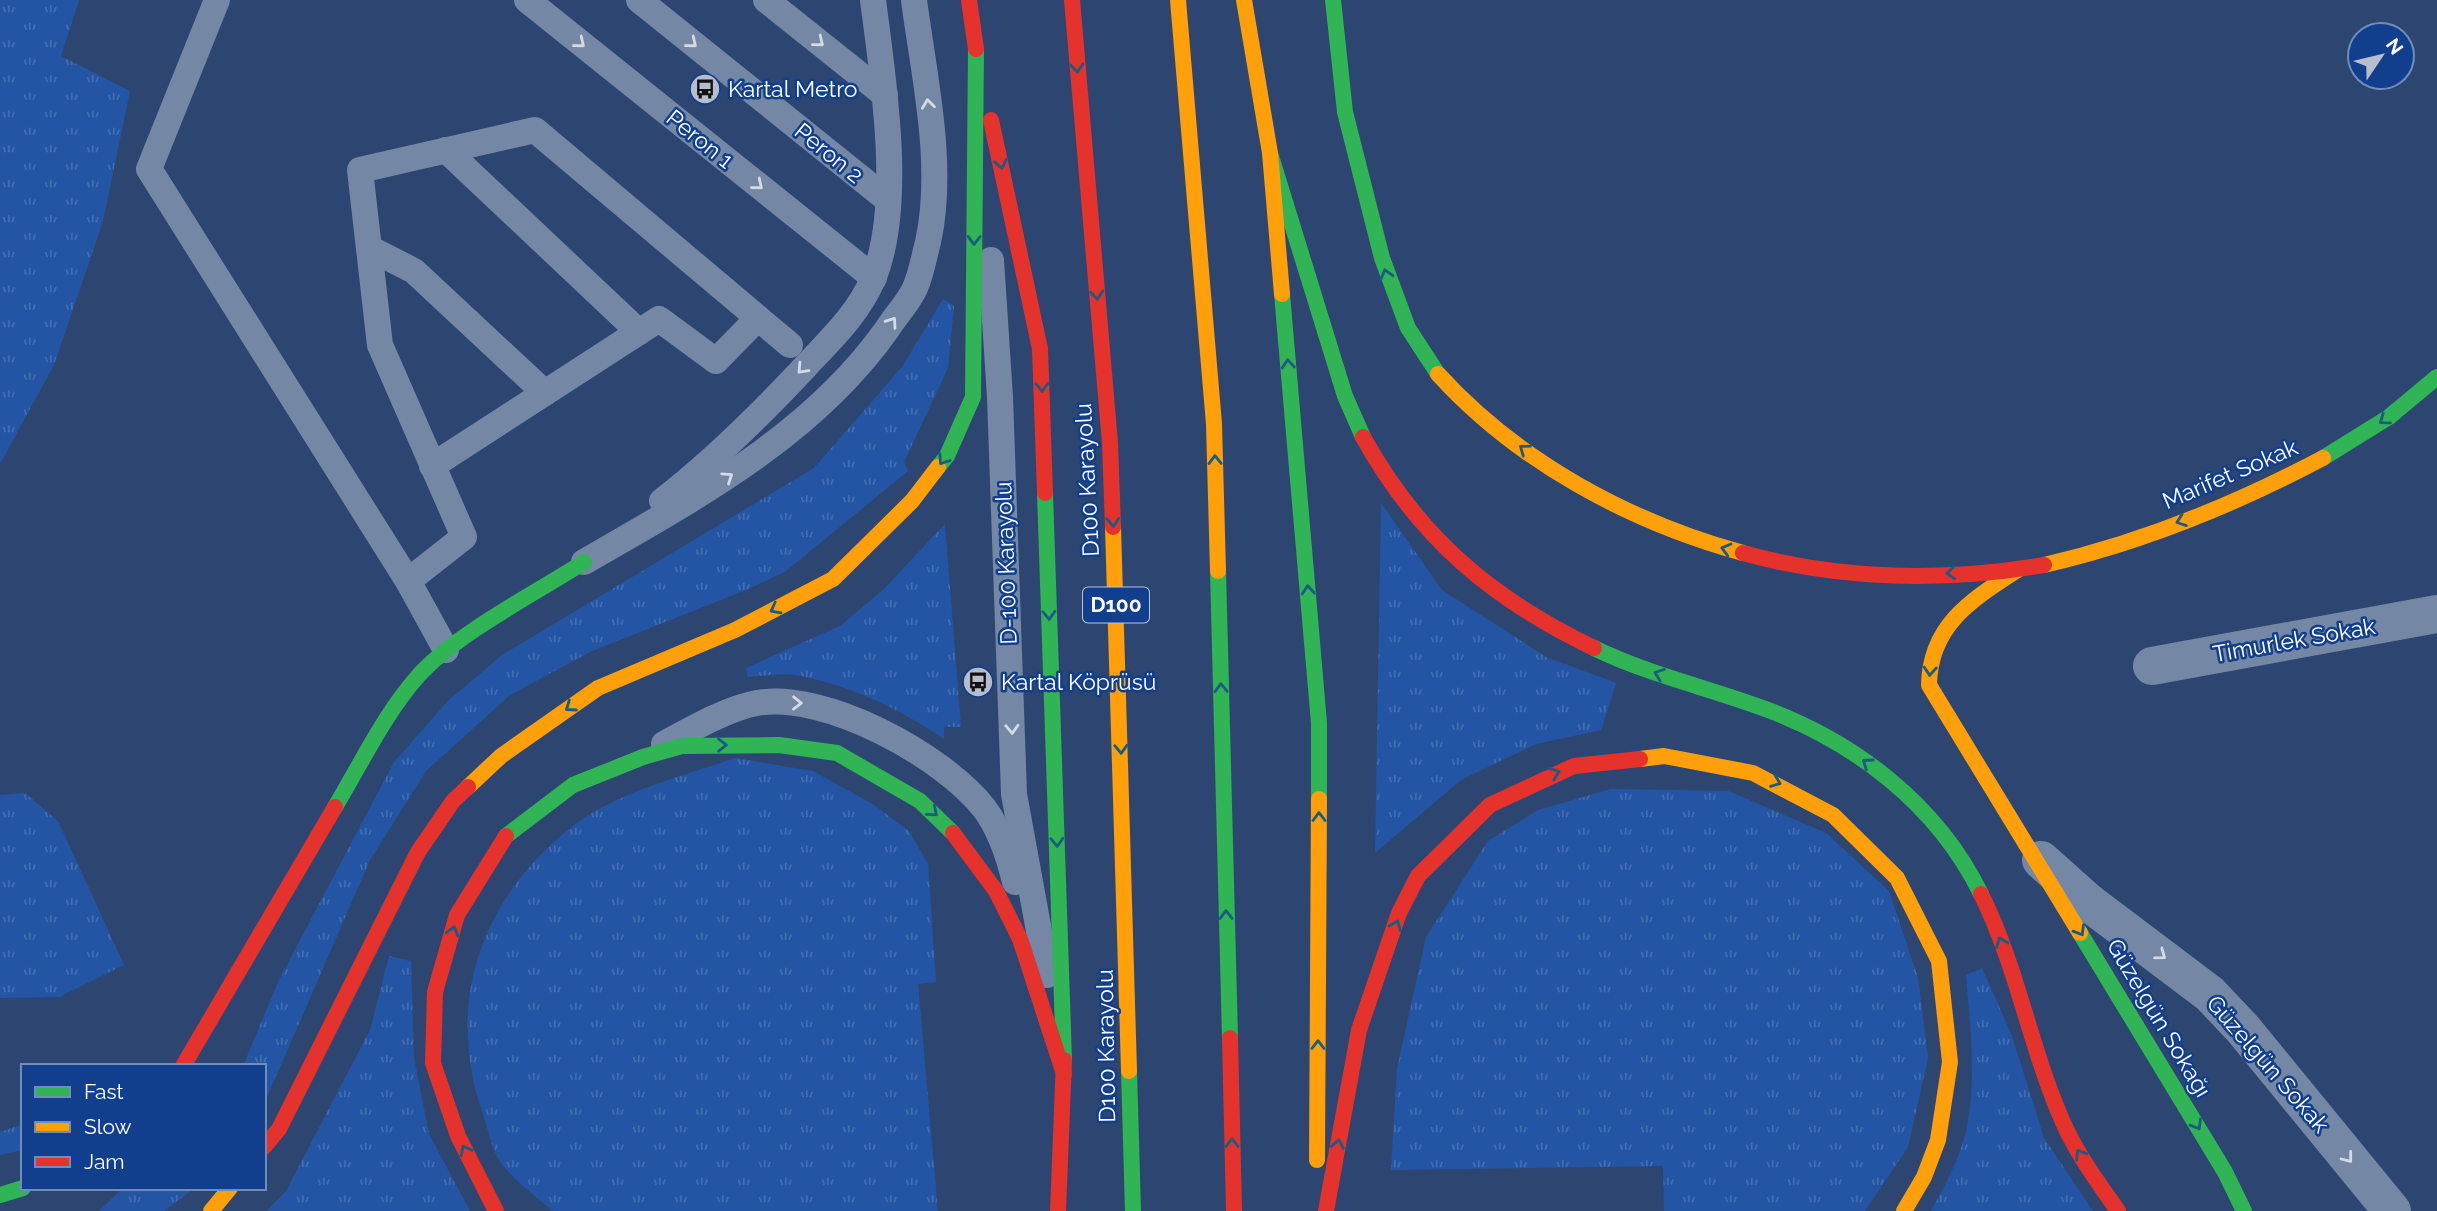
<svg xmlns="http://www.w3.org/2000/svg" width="2437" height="1211" font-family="Raleway,sans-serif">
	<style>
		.grass { fill: url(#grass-tufts) }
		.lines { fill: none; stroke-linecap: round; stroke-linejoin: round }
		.lane { stroke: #7487a5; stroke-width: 26 }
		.street { stroke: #7487a5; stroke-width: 38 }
		.fast { stroke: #30b455; stroke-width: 16 }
		.slow { stroke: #ff9f0a; stroke-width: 16 }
		.jam { stroke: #e5322d; stroke-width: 16 }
		.oneway { stroke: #d5dbe4 }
		.oneway2 { stroke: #195c7f }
		.labels { text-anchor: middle; stroke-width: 5; stroke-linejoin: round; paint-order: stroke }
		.shield { fill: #113f8d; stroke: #b8c5dd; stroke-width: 2 }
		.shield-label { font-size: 21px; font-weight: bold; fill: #fff }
		.poi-label { font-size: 23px; fill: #fff; stroke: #113f8d; text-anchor: start }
		.street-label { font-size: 23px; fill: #fff; stroke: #113f8d }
	</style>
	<defs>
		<pattern id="grass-tufts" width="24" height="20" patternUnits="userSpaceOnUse" patternTransform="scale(1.75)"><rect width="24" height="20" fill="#2355a4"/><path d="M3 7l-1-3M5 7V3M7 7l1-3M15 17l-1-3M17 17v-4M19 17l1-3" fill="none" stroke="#446eb2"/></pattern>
	</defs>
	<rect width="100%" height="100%" fill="#2d4671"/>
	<g class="grass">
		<polygon points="0,0 79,0 61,56 130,91 103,221 54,365 0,464"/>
		<polygon points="943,299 954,306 948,368 904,462 908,471 786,571 746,590 592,651 510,695 426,771 370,860 264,1104 264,1066 243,1066 279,980 394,762 448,701 502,655 814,468 902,367"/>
		<polygon points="1381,503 1442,590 1546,657 1616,683 1601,730 1536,744 1461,780 1375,853"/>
		<path d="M945,524L961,727H944V739C900,709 850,685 796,675C781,673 763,676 748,677L746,668L840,626L884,589Z"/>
		<path d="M735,758L813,771L874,805L909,831L928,864L936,982L918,984L938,1211H553C536,1197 511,1178 499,1160C491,1147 488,1128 483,1114C444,1002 481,898 573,826C619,791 681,777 735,758Z"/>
		<polygon points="1611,789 1728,791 1826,833 1889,891 1918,978 1928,1058 1908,1147 1865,1211 1664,1211 1663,1166 1391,1170 1397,1069 1426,937 1488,841 1538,810"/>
		<polygon points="25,793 58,821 124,965 59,997 0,998 0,795"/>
		<polygon points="389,956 411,961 414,1058 429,1134 470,1211 267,1211 286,1191 370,1030"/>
		<path d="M1982,968L2012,1036L2044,1138L2093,1211H1931C1946,1183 1963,1153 1968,1121C1976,1073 1970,1023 1966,975Z"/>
		<polygon points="23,1124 23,1150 0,1155 0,1132"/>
		<polygon points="123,1188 195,1188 164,1211 99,1211"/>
	</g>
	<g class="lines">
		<g class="lane">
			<polyline points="217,0 149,169 408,581 446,650"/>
			<polyline points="527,0 874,278"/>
			<polyline points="639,0 888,200"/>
			<polyline points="766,0 885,95"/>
			<polyline points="446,150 639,332"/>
			<polyline points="369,248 414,271 545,393"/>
			<polyline points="991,260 1000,397 1014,794 1047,975"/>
			<polyline points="432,466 659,319 716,361 758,318"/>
			<path d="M662,501C714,461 761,414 805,367C831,339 858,314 873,279C904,205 883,79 873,0"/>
			<path d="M584,562C696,497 812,436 888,328C896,315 909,302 915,288C921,275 924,257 928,242C945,165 924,77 914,0"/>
			<polyline points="408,581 464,537 380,345 360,170 535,130 790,345"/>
			<path d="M664,744C690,730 728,708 757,703C825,691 942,755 984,808C1000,829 1009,857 1015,882"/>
		</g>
		<g class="street">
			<polyline points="2152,666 2437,614"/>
			<polyline points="2041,860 2088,902 2210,994 2243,1029 2392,1211"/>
		</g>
		<g class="fast">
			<polyline points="1333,0 1345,112 1382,258 1408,328 1438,374"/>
			<polyline points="1270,153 1345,396 1363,437"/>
			<polyline points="1282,294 1319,723 1319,799"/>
			<polyline points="2323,458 2389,417 2437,377"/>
			<polyline points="938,467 947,456 973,397 976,49"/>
			<polyline points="1045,493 1064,1060"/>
			<polyline points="1218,571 1230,1038"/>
			<path d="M1594,648C1647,674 1705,687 1760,707C1853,740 1937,804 1981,894"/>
			<path d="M335,807C362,762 385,713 419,675C456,634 536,593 584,562"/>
			<polyline points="506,836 573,785 643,757 682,746 779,745 837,753 920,801 953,833"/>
			<polyline points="2080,933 2225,1172 2244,1211"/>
			<polyline points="1129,1071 1133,1211"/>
			<polyline points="0,1195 23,1188"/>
		</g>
		<g class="slow">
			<polyline points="1178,0 1214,424 1218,571"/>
			<polyline points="1244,0 1270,153 1282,294"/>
			<path d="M1438,374C1518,462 1630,522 1743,553"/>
			<polyline points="1113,527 1129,1071"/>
			<path d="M2044,565C2140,543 2236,504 2323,458"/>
			<path d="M2019,569C1973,599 1930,624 1929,685L2080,933"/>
			<polyline points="1640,759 1664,756 1753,773 1833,815 1897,878 1939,961 1950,1062 1938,1140 1924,1177 1904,1211"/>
			<polyline points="468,787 501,756 598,688 735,630 833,579 912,501 938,467"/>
			<polyline points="1317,1160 1319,799"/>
			<polyline points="211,1211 230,1188"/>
		</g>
		<g class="jam">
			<polyline points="969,0 976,49"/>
			<polyline points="1072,0 1110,443 1113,527"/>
			<polyline points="991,120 1040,349 1045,493"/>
			<path d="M1363,437C1419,538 1492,599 1594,648"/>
			<path d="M1743,553C1840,580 1945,582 2044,565"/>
			<polyline points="953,833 996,891 1020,939 1064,1074"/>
			<path d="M1981,894C2017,966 2030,1047 2062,1120C2076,1153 2098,1182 2118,1211"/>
			<polyline points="1230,1038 1234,1211"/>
			<polyline points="183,1066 335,807"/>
			<polyline points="264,1147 279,1129 418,852 453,801 468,787"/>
			<polyline points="496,1211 458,1136 433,1063 435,992 457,915 506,836"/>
			<polyline points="1058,1211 1064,1060"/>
			<polyline points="1326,1211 1359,1030 1399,913 1418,876 1490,805 1574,766 1640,759"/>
		</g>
	</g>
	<defs><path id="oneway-chevron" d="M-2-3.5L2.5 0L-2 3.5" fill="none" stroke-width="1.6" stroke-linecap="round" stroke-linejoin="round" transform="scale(1.75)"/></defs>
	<g class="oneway">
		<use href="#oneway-chevron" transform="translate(819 42) rotate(39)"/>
		<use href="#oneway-chevron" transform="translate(580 43) rotate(39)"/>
		<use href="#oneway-chevron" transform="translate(692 43) rotate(39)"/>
		<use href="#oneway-chevron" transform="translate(928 104) rotate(-97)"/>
		<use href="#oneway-chevron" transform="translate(758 185) rotate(39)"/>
		<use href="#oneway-chevron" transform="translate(892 322) rotate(-55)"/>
		<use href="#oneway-chevron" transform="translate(802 369) rotate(133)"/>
		<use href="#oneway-chevron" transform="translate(728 477) rotate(-34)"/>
		<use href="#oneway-chevron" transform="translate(797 703) rotate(1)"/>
		<use href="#oneway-chevron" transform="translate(1012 729) rotate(88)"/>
		<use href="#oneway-chevron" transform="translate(2161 955) rotate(36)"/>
		<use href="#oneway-chevron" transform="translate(2348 1158) rotate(52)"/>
	</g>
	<g class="oneway2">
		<use href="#oneway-chevron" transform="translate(1077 68) rotate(85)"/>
		<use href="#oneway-chevron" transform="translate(1001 164) rotate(78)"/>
		<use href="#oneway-chevron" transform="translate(974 240) rotate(91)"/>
		<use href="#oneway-chevron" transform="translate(1386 274) rotate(-106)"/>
		<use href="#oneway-chevron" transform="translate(1097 295) rotate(85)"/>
		<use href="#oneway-chevron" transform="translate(1288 364) rotate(-95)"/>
		<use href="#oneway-chevron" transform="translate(1042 387) rotate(88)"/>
		<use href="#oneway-chevron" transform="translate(2384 420) rotate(144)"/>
		<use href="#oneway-chevron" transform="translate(1524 449) rotate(-144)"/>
		<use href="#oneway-chevron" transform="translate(943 460) rotate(124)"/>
		<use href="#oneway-chevron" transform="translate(1215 460) rotate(-91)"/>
		<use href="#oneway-chevron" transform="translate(2181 521) rotate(160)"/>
		<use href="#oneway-chevron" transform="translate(1113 522) rotate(88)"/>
		<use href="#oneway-chevron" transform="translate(1726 549) rotate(-165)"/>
		<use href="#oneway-chevron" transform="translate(1951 573) rotate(177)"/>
		<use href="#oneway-chevron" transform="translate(1308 590) rotate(-95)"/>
		<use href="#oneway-chevron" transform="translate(775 609) rotate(152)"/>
		<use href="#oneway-chevron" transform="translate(1049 615) rotate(88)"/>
		<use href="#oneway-chevron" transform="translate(1930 671) rotate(94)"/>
		<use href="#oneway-chevron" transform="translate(1659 674) rotate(-160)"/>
		<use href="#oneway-chevron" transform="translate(1221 688) rotate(-91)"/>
		<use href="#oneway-chevron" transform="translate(570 707) rotate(145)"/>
		<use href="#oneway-chevron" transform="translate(722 745) rotate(-1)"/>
		<use href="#oneway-chevron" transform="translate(1121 749) rotate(88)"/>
		<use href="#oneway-chevron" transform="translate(1867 763) rotate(-145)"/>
		<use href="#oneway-chevron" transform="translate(1555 773) rotate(-20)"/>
		<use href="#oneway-chevron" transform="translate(1776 782) rotate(21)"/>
		<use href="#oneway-chevron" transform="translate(933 812) rotate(40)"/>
		<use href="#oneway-chevron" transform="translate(1319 817) rotate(-90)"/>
		<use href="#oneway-chevron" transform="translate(1057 842) rotate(88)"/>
		<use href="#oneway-chevron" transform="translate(1226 915) rotate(-91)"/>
		<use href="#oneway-chevron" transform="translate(1396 925) rotate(-68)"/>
		<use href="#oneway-chevron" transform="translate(453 931) rotate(-74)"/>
		<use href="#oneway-chevron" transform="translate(2080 931) rotate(59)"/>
		<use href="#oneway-chevron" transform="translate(2001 942) rotate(-112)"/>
		<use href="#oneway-chevron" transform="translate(1318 1045) rotate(-90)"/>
		<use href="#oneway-chevron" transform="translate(2197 1125) rotate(59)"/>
		<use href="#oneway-chevron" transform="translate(1232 1143) rotate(-91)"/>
		<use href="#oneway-chevron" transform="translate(1338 1144) rotate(-80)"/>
		<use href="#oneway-chevron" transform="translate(465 1150) rotate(-117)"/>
		<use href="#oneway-chevron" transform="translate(2080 1154) rotate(-122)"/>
	</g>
	<defs>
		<g id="bus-disc" transform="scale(1.575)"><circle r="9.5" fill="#b6becd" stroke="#113f8d"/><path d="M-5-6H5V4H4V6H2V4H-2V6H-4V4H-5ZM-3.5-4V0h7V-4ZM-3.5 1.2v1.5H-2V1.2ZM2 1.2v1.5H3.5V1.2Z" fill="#111"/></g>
	</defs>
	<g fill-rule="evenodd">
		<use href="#bus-disc" x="705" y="89"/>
		<use href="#bus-disc" x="978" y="682"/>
	</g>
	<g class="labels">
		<rect class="shield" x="1083" y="587.5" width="66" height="35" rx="5"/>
		<g class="shield-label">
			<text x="1116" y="612">D100</text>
		</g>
		<g class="poi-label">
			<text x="728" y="97">Kartal Metro</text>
			<text x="1001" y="690">Kartal Köprüsü</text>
		</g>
		<g class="street-label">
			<text transform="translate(700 139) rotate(39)" y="8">Peron 1</text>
			<text transform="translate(829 153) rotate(39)" y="8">Peron 2</text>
			<text transform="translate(2230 474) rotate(-23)" y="8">Marifet Sokak</text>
			<text transform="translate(1087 480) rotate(-93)" y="8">D100 Karayolu</text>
			<text transform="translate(1006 563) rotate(-92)" y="8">D-100 Karayolu</text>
			<text transform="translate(2294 640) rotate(-10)" y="8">Timurlek Sokak</text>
			<text transform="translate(2159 1018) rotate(59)" y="8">Güzelgün Sokağı</text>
			<text transform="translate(1106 1046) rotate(-91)" y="8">D100 Karayolu</text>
			<text transform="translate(2268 1064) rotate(49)" y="8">Güzelgün Sokak</text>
		</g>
	</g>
	<rect x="21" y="1064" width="245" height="126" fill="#113f8d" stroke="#708cbb" stroke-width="2"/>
	<rect x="35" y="1087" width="35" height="10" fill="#30b455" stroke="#708cbb" stroke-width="2"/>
	<text x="84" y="1099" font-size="21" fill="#ffffff">Fast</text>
	<rect x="35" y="1122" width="35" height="10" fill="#ff9f0a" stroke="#708cbb" stroke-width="2"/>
	<text x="84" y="1134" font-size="21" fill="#ffffff">Slow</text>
	<rect x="35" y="1157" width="35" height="10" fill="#e5322d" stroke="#708cbb" stroke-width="2"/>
	<text x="84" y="1169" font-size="21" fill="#ffffff">Jam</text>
	<g transform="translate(2381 56) rotate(55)"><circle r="33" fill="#113f8d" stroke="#708cbb" stroke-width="2"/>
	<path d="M0-5L12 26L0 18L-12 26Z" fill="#b6becd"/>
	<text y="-10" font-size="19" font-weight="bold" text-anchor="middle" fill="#ffffff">N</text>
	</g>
</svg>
